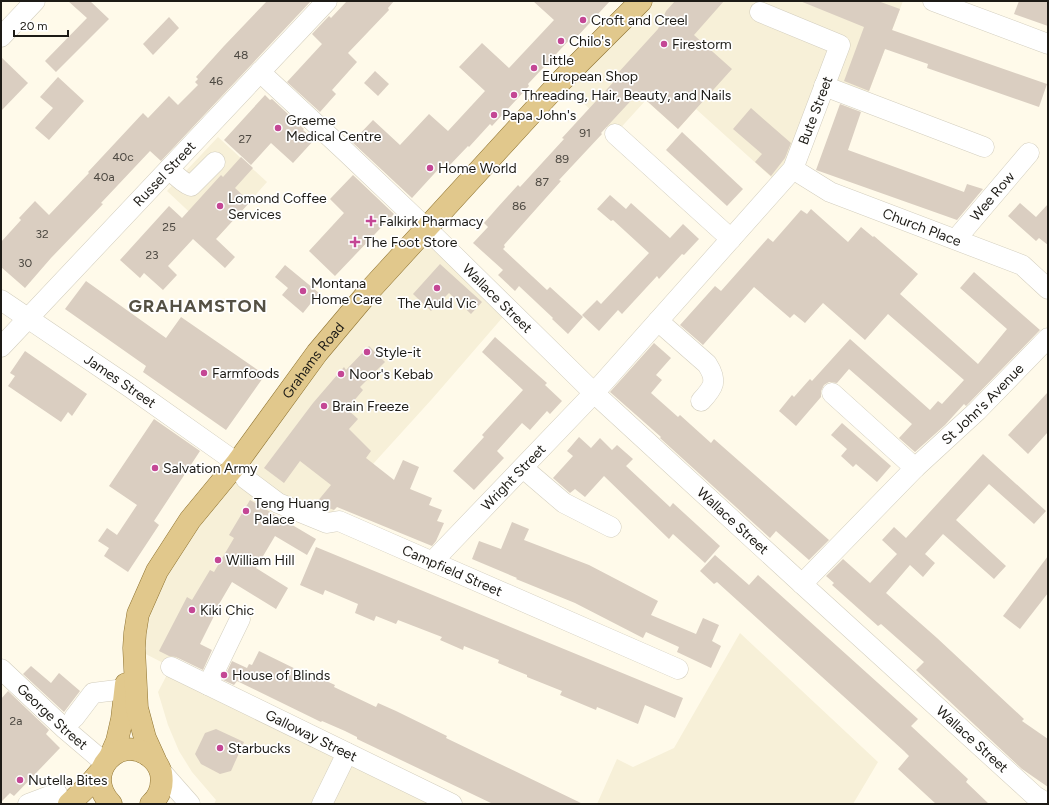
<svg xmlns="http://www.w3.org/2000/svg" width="1049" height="805" font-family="Figtree,sans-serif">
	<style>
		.built { fill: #f7f0d8 }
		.building { fill: #dacec1 }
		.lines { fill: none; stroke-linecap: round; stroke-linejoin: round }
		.minor-casing { stroke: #d3cebe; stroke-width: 21 }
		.major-casing { stroke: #8f7331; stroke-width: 23 }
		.minor { stroke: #fff; stroke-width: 20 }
		.major { stroke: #e1c88c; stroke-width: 22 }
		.poi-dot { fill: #c44795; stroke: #fff; stroke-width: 1.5 }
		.labels { text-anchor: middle; stroke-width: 3.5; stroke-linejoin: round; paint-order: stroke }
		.number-label { font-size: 12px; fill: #4c4841 }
		.poi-label { font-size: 14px; fill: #1d1b16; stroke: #fff; text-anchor: start }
		.street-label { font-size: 14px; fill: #1d1b16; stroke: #fff }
		.district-label { font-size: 18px; font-weight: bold; letter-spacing: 1px; fill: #545043; stroke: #fff }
	</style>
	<rect width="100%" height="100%" fill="#fffaea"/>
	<g class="built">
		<polygon points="641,1 903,1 865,102 824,87 780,185 696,109 678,129 646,100 615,134 561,81"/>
		<polygon points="218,137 267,182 217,238 167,191"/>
		<polygon points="427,229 509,310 432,399 373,464 358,484 334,510 327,523 278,503 225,585 196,637 171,667 452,804 214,804 216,800 192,772 179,751 168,725 158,692 171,667 134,648 157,571"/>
		<polygon points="740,633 878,762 853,804 597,804 617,759 633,767 674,748"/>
	</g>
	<g class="building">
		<polygon points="68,1 90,1 109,19 56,72 45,61 87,18"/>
		<polygon points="267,1 311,1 161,161 150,151 101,203 103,204 51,258 25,288 1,267 1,242 21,220 19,218 35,201 49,215 89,173 88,172 143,113 148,118 169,96 178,105 198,85 195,82 198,79 196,77 224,46"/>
		<polygon points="347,1 394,1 388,8 389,10 348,53 357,62 332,90 336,94 320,112 287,82 322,44 312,34 329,16 331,18"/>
		<polygon points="533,1 610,1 575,39 572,37 528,84 529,86 492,126 490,124 469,147 468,146 448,167 444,163 412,198 352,142 373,120 400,145 429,114 448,131 485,91 459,67 482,43 509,68 554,20"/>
		<polygon points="675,1 724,1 694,35 732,69 678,129 638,93 601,133 602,134 559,180 561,181 504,245 505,247 503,249 547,290 550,287 583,317 568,334 552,319 553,318 519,286 515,291 498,275 503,270 473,243 488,227 484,223 498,207 518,185 520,187 564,139 562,138 619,76 617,74 658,29 666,11"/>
		<polygon points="800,1 878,1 900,9 892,30 1047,84 1039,107 927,68 928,64 885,49 869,91 844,81 864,27"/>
		<polygon points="1019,1 1048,1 1048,26 1014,14"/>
		<polygon points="169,17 179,28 153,55 143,44"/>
		<polygon points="1,57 28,83 1,111"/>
		<polygon points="375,71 389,84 378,96 364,83"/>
		<polygon points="58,77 84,101 49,140 35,128 53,108 40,97"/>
		<polygon points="265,95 270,100 272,99 304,129 303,130 314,140 293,163 271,143 251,165 224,140"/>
		<polygon points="840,104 861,112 848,150 964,192 967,184 983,189 957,220 816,170"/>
		<polygon points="751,108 791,143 785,158 771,176 755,162 762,154 733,129"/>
		<polygon points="682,132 743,189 727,206 666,150"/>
		<polygon points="241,157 253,168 235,188 250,202 216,239 235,257 225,268 193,239 168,266 177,275 163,290 144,273 140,278 120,260 169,206 182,218 221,175 223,177"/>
		<polygon points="353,175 394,214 335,276 309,251 344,213 330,199"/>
		<polygon points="610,195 626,209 631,203 670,238 683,224 699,239 684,255 682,254 659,279 657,276 622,314 618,310 599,331 582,315 597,300 601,304 649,253 613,220 611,221 597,209"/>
		<polygon points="1020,203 1036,217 1048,204 1048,245 1039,238 1036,241 1008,216"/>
		<polygon points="811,209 848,242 861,227 873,237 874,236 918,274 900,294 978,364 1007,329 960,288 974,272 1040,330 969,403 966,406 964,404 945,425 915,452 899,438 912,424 849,369 837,383 829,382 824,385 821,391 821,397 796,426 779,411 792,395 794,397 810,379 812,381 850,339 930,410 938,401 942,404 964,380 888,314 865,340 823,303 805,323 794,314 790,318 754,287 703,345 680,325 715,286 721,291 768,238 773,242 801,210 807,214"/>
		<polygon points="440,264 482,302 471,314 449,293 431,311 413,294"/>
		<polygon points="285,265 319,293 303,313 282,295 288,288 275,277"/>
		<polygon points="86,281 166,338 181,317 265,375 226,430 143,372 146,366 65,309"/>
		<polygon points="495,337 547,383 545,385 562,401 550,414 547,411 530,430 522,423 497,451 504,458 474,490 453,471 484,437 482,435 523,390 482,352"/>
		<polygon points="654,343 671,358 656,375 662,380 651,393 678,417 680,415 711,443 714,439 829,540 809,560 776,531 770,538 660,438 661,437 610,392"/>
		<polygon points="369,346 385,362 360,387 363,390 347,409 358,419 349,429 371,451 366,458 394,480 403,460 419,467 410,489 432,498 429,505 442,510 437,521 444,523 436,541 432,546 337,507 334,510 316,503 331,485 300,461 284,483 264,468 313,403 344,367 346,370"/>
		<polygon points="25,351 87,394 72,416 68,412 61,422 8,386 15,376 10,373"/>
		<polygon points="1048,392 1048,432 1028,454 1008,435"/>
		<polygon points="154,419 200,451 154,521 159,525 128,572 104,556 109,548 98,541 107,528 117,535 137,505 109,486"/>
		<polygon points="842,423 891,466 877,482 856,464 853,467 841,456 847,449 831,435"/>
		<polygon points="579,437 591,448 600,438 612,450 617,445 633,459 626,466 670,507 673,503 720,546 705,563 673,534 669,539 604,476 585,497 575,489 570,493 553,478 573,456 567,451"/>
		<polygon points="983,454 1046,511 1034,524 989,484 956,520 1006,566 994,579 943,534 925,554 935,563 923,577 910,565 886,593 937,638 1024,719 1022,721 1048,739 1048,787 1022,769 916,670 924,662 881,624 878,626 832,585 834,583 826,576 843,559 870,583 897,554 882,540 894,527 906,538"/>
		<polygon points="250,500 316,539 307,555 275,536 256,568 288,588 276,609 232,582 215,611 216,612 200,644 212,650 203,670 176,657 169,656 159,651 187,597 192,600 210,570 214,572 234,538 229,535"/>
		<polygon points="512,522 529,529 524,540 589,565 658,601 651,615 696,634 703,618 719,625 712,641 721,646 711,668 677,652 679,647 646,632 643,638 575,603 516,579 517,578 472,559 479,541 501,549"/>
		<polygon points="316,547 683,698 675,718 645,705 638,724 597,707 596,710 560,695 562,691 527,677 527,675 498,663 499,660 464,646 463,650 440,640 442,637 398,620 396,624 376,616 374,621 355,613 358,604 325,590 323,595 300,585"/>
		<polygon points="715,555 749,585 758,575 918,719 911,726 968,779 966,782 989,804 936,804 898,769 909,756 904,751 717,582 714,584 700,571"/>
		<polygon points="1048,556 1048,593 1020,629 1003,616"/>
		<polygon points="259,651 312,677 313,675 335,685 334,687 376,707 378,703 396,711 447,736 446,738 583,804 493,804 357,739 357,737 345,731 322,721 321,722 237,681 234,685 223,680 232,661 247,668 249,664 252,665"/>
		<polygon points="31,666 51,683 59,673 80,691 64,712 23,674"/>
		<polygon points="8,691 49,730 46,734 60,748 14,796 10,793 1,802 1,699"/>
		<polygon points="216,729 244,742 231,771 220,774 201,764 195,754 205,733"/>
	</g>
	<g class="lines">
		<g class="minor-casing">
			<g id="minor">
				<polyline points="933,1 1048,44"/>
				<polyline points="1,37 35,1"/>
				<path id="s1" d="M260,72L345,151L427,229L594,393L802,584L1035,796L1048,804"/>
				<polyline points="824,86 984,147"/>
				<polyline points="615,134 731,239"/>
				<path d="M169,169C175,175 183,183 191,186L215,162"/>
				<path id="s2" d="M793,169L830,192L1022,265L1048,289"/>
				<path id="s3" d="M956,239L1029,153"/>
				<path id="s4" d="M1,300L131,388L237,463L246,479L278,503L327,523L339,521L678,669"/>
				<path d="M658,321L707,364C718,381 714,387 701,401"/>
				<path id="s5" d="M1,347L327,1"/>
				<polyline points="832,393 915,468"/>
				<polyline points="523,468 564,503 611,527"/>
				<path id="s6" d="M433,561L594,393L793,169L840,45L760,12"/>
				<path id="s7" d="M802,584L915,468L977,411L1048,338"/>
				<path id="s8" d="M171,667L452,804"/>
				<path id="s9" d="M1,669L65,729L105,763"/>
				<polyline points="208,685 240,619"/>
				<polyline points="74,718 93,693 125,689"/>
				<polyline points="160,770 190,804"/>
				<polyline points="28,804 57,793"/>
				<polyline points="322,804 347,753"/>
			</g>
		</g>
		<g class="major-casing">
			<g id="major">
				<polyline points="110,757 117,741 122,719 126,684"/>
				<path id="s10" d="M155,760L145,738L137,708L134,648L135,633L138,614L157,571L190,520L237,463L317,353L370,290L561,81L641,1"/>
				<polyline points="69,804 89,785 101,771"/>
				<path d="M111,804C81,773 120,733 149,756C155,760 159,766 161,773C163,785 160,796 151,804"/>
			</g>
		</g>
		<use href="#minor" class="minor"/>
		<use href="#major" class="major"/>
	</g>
	<g class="poi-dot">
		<circle cx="583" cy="20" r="4"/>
		<circle cx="561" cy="41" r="4"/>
		<circle cx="664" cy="44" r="4"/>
		<circle cx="534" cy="68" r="4"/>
		<circle cx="514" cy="95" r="4"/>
		<circle cx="494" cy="115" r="4"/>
		<circle cx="278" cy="128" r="4"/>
		<circle cx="430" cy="168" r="4"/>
		<circle cx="220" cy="206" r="4"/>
		<path d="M369 215h4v4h4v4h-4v4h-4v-4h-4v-4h4z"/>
		<path d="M353 236h4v4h4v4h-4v4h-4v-4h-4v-4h4z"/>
		<circle cx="437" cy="288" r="4"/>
		<circle cx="303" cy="291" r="4"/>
		<circle cx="367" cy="352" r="4"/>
		<circle cx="204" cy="373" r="4"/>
		<circle cx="341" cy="374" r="4"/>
		<circle cx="324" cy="406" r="4"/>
		<circle cx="155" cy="468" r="4"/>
		<circle cx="246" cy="511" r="4"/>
		<circle cx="218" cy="560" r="4"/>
		<circle cx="192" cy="610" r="4"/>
		<circle cx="224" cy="675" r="4"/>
		<circle cx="220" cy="748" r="4"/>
		<circle cx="20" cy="780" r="4"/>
	</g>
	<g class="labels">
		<g class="number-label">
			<text x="241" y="59">48</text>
			<text x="216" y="85">46</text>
			<text x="585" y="137">91</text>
			<text x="245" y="143">27</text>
			<text x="123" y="161">40c</text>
			<text x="562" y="163">89</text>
			<text x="104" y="181">40a</text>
			<text x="542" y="186">87</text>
			<text x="519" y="210">86</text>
			<text x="169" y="231">25</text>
			<text x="42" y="238">32</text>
			<text x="152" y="259">23</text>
			<text x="25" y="267">30</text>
			<text x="16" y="725">2a</text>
		</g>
		<g class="poi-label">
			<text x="591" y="25">Croft and Creel</text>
			<text x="569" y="46">Chilo's</text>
			<text x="672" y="49">Firestorm</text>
			<text x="542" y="65">Little<tspan x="542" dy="16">European Shop</tspan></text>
			<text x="522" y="100">Threading, Hair, Beauty, and Nails</text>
			<text x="502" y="120">Papa John's</text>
			<text x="286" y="125">Graeme<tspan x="286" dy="16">Medical Centre</tspan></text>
			<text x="438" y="173">Home World</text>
			<text x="228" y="203">Lomond Coffee<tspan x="228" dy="16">Services</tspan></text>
			<text x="379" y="226">Falkirk Pharmacy</text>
			<text x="364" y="247">The Foot Store</text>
			<text x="311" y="288">Montana<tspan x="311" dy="16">Home Care</tspan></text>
			<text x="437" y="308" text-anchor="middle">The Auld Vic</text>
			<text x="375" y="357">Style-it</text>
			<text x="212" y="378">Farmfoods</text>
			<text x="349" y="379">Noor's Kebab</text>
			<text x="332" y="411">Brain Freeze</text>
			<text x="163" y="473">Salvation Army</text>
			<text x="254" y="508">Teng Huang<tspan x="254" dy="16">Palace</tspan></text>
			<text x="226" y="565">William Hill</text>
			<text x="200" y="615">Kiki Chic</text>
			<text x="232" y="680">House of Blinds</text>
			<text x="228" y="753">Starbucks</text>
			<text x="28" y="785">Nutella Bites</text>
		</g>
		<g class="street-label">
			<text dy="5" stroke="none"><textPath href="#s6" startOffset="595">Bute Street</textPath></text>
			<text dy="5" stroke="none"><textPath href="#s5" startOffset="238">Russel Street</textPath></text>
			<text dy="5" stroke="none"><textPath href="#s3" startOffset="56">Wee Row</textPath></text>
			<text dy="5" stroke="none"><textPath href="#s2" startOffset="142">Church Place</textPath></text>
			<text dy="5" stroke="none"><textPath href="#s1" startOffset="328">Wallace Street</textPath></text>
			<text dy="5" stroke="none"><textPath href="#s10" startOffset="459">Grahams Road</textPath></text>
			<text dy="5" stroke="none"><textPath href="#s4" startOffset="144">James Street</textPath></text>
			<text dy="5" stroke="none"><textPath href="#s7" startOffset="255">St John's Avenue</textPath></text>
			<text dy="5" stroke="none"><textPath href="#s6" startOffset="116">Wright Street</textPath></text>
			<text dy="5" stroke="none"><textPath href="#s1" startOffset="652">Wallace Street</textPath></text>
			<text dy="5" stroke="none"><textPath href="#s4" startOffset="534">Campfield Street</textPath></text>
			<text dy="5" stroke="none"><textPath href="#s9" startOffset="70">George Street</textPath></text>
			<text dy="5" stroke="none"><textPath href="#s8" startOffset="156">Galloway Street</textPath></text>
			<text dy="5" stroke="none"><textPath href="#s1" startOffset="976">Wallace Street</textPath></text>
		</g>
		<g class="district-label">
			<text x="198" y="312">GRAHAMSTON</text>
		</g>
	</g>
	<rect width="1049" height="805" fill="none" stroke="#1d1b16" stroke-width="4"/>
	<path d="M14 30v6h54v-6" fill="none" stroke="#1d1b16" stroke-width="2"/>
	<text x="20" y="30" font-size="12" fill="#1d1b16" stroke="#ffffff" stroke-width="3" paint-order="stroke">20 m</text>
</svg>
